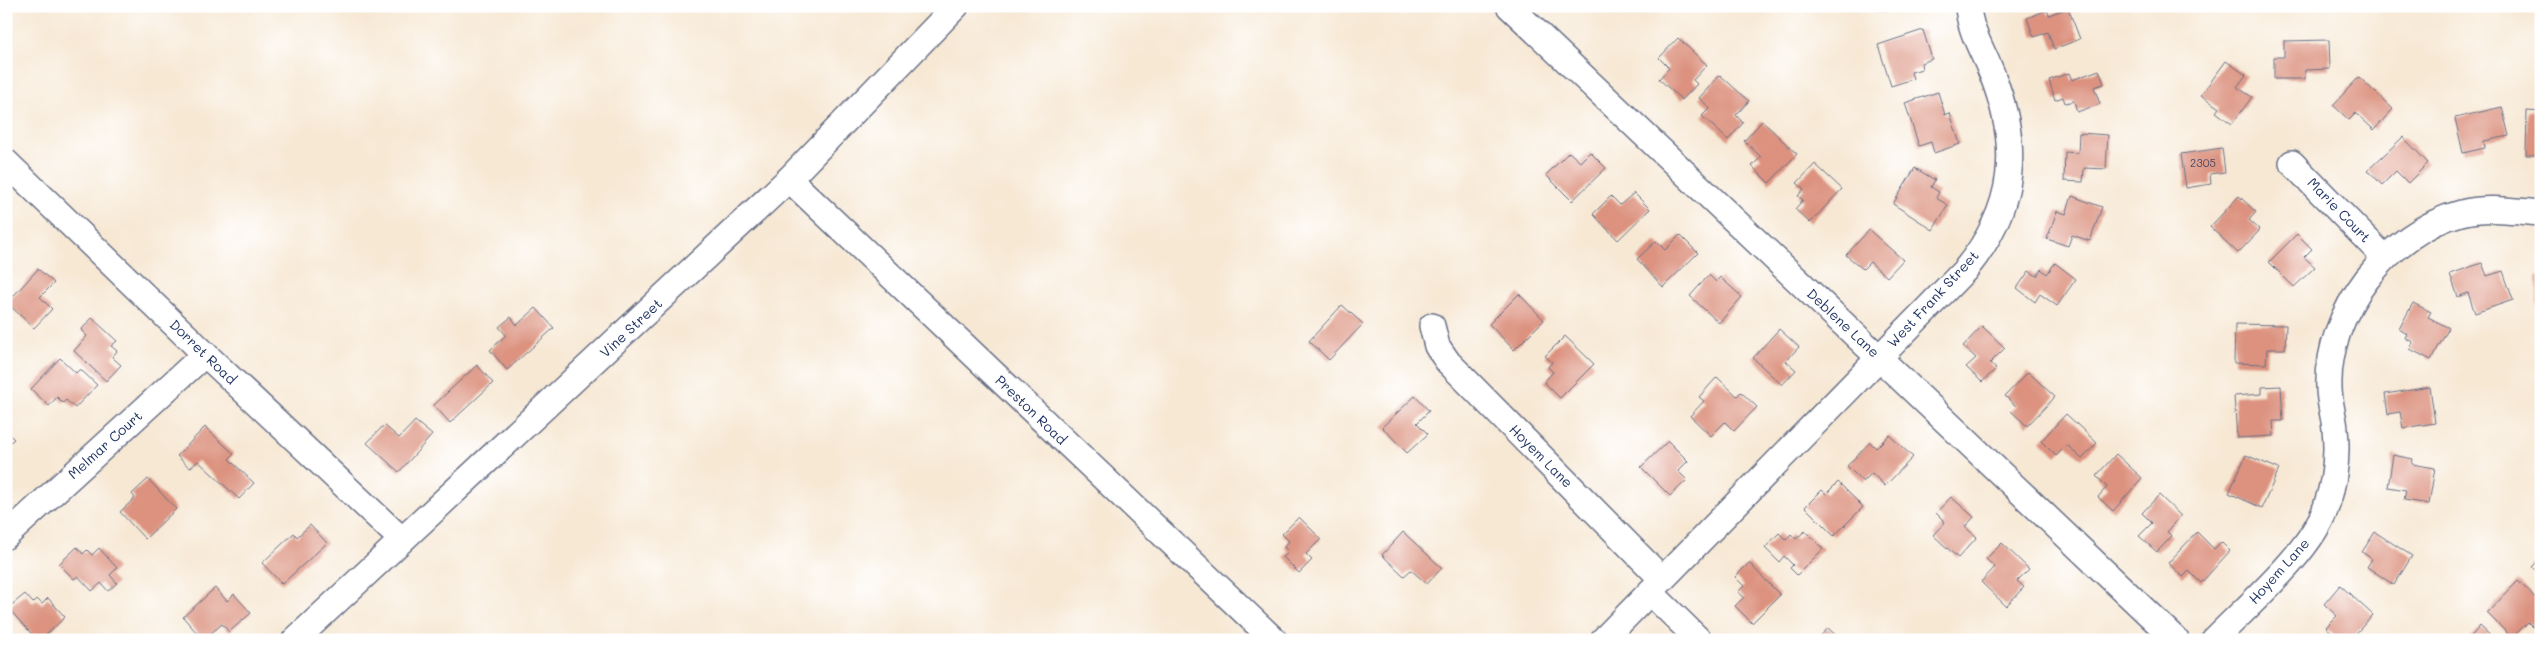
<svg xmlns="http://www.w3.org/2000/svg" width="2547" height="646" font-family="Mali,sans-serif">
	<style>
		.building { fill: #dc927f }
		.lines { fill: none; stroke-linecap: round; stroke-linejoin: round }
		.minor-casing { stroke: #687087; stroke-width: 28 }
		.minor { stroke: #fff; stroke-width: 25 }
		.labels { text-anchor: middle; stroke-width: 4; stroke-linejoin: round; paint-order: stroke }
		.number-label { font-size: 11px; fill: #4b4866 }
		.street-label { font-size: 14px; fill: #1b2f5e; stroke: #fff }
	</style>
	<rect width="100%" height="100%" fill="#fff"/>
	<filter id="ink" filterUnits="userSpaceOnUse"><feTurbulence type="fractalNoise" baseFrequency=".02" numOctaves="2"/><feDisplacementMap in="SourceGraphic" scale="10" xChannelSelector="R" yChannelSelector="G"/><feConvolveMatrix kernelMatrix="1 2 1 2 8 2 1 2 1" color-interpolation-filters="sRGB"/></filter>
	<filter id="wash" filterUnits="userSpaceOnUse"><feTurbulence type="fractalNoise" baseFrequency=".0096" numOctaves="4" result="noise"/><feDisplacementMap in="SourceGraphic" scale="20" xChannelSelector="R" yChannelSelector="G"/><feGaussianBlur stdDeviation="1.12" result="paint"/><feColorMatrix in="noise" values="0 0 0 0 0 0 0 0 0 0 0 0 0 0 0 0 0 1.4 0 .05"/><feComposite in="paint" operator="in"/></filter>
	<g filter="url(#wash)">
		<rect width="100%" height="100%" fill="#f7e8d4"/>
		<g id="blocks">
			<g class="building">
				<rect x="1878" y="6" width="28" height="4"/>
				<polygon points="2068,8 2080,39 2054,49 2048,32 2034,37 2027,18 2047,10 2049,15"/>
				<polygon points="1923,30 1932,59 1921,63 1922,69 1911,72 1913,79 1891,86 1878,45"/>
				<polygon points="1678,38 1707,65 1693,80 1697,84 1682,100 1659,79 1669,68 1659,58"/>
				<polygon points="2329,40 2330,69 2305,70 2305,79 2274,79 2274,57 2284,57 2284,41"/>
				<polygon points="2226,61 2246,75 2237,87 2252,97 2232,124 2216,112 2219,108 2201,95"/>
				<polygon points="2099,70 2104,84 2094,87 2100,104 2077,112 2074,101 2065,103 2063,97 2055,100 2049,80 2069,73 2072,80"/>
				<polygon points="1720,75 1749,101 1736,115 1743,123 1728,140 1702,116 1710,108 1699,98"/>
				<polygon points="2359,77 2393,109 2374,130 2356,113 2349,120 2333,105"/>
				<polygon points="1938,92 1945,115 1950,113 1960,144 1934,153 1931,142 1919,146 1905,103"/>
				<polygon points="2502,107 2509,136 2484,141 2485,148 2463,153 2455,118"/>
				<polygon points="2527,111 2541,112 2541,155 2526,155"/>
				<polygon points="1762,121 1797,154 1769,183 1752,166 1761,157 1744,141"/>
				<polygon points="2079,133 2108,135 2106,169 2084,168 2083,182 2064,181 2065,152 2078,153"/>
				<polygon points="2403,137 2428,163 2408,183 2396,171 2382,185 2368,170"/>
				<polygon points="2222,148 2225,172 2210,174 2211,184 2186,188 2181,154"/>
				<polygon points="1569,152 1580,162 1590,152 1606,168 1572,201 1546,175"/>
				<polygon points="1815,164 1842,189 1810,223 1795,209 1803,200 1798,196 1804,189 1797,183"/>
				<polygon points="1915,168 1935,180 1931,187 1939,192 1936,198 1948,205 1933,230 1893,204"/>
				<polygon points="1634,193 1650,209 1618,240 1593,214 1611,196 1620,205"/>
				<polygon points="2072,196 2102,207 2090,241 2072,235 2068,246 2047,239 2057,211 2066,214"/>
				<polygon points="2239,196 2256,212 2249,220 2260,230 2238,253 2210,227"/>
				<polygon points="1869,230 1903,260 1887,277 1870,262 1863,269 1846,255"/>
				<polygon points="2297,234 2312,249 2304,257 2315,267 2294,287 2269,262"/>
				<polygon points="1680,235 1698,253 1663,287 1637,259 1656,241 1665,250"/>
				<polygon points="2055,263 2076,279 2057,306 2040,294 2035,302 2017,288 2029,271 2037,276 2041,269 2047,274"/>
				<polygon points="2482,263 2487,276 2503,271 2513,300 2475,313 2468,293 2458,297 2450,274"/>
				<polygon points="38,269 54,283 40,297 52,309 34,328 7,303"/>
				<polygon points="1709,275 1716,282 1720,277 1742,297 1719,323 1690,296"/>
				<polygon points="2541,276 2541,313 2537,313 2537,277"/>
				<polygon points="1519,294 1544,320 1514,350 1489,324"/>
				<polygon points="2413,303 2431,312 2428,317 2449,328 2431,360 2410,349 2413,342 2405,338 2407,334 2399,329"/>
				<polygon points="1342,305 1363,324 1329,360 1309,341"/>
				<polygon points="536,308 554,328 507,370 490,350 506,335 499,327 511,317 517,325"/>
				<polygon points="92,318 117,341 111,346 117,351 112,357 121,365 106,381 74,351 87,336 81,330"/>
				<polygon points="2235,324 2286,325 2285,349 2267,349 2266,364 2234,363"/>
				<polygon points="1982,326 2005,348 1990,363 1996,369 1982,382 1966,367 1976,358 1963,346"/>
				<polygon points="1779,329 1799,347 1786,361 1796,370 1782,385 1753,358"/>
				<polygon points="1565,336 1594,364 1560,398 1544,382 1553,372 1548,367 1552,362 1545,356"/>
				<polygon points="60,358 76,373 80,369 97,385 75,408 66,400 63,403 57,397 49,406 31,389"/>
				<polygon points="477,365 493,383 450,423 434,405"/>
				<polygon points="2028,372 2055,397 2027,426 2011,411 2016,406 2005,396"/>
				<polygon points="1717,377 1737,396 1741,392 1757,407 1734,431 1725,422 1711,436 1690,416 1704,401 1699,397"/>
				<polygon points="2281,386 2283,421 2273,421 2274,436 2237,438 2234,396 2262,394 2262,387"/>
				<polygon points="2430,387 2435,423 2403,428 2400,412 2388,414 2385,394"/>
				<polygon points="1415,396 1429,411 1417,423 1428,434 1407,453 1382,427"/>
				<polygon points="2066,414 2097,443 2082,459 2067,445 2056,456 2041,441"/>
				<polygon points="415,421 432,435 399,472 367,443 384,425 399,438"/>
				<polygon points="205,427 234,454 229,459 254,483 239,499 198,461 190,468 177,456"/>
				<polygon points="6,431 14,439 6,446"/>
				<polygon points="1889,435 1913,457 1885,486 1872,473 1863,482 1847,466 1870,442 1876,448"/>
				<polygon points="1668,441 1688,461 1678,471 1687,480 1670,496 1641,467"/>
				<polygon points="2116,454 2142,478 2113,511 2098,497 2107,487 2096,476"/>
				<polygon points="2246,455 2279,469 2262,508 2229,493"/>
				<polygon points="2393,455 2413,459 2412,464 2435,468 2429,504 2404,500 2406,490 2388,487"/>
				<polygon points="148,479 176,509 145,539 120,512 135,498 132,494"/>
				<polygon points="1838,482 1863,507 1834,536 1805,507 1822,490 1826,494"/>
				<polygon points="2159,495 2181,516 2167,532 2172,536 2157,552 2139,536 2152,523 2142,513"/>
				<polygon points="1951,497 1974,517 1965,527 1977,537 1958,558 1933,535 1945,522 1936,513"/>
				<polygon points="1299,517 1321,539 1306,554 1312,560 1299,573 1283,557 1289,552 1284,547 1289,541 1282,534"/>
				<polygon points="310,525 327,543 282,584 262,563 294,533 297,537"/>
				<polygon points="1805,531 1823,549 1797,575 1790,568 1793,565 1784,556 1779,562 1765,548 1779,533 1786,540 1791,534 1796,539"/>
				<polygon points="1403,532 1442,568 1427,584 1411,570 1404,576 1382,555"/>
				<polygon points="2197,532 2214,549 2221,542 2230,551 2201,583 2189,571 2183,577 2168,563"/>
				<polygon points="2375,532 2412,556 2394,585 2367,567 2372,559 2362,552"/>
				<polygon points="2002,543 2029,569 2017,581 2024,587 2006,606 1981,582 1995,567 1986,559"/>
				<polygon points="77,547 83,554 87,550 92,555 99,548 117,568 110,575 117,583 108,591 101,583 92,591 78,576 74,579 59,564"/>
				<polygon points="2541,558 2541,576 2532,567"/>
				<polygon points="1749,563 1780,595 1752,623 1735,606 1744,597 1738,592 1744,586 1735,577"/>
				<polygon points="2518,581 2541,603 2541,619 2533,627 2528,622 2512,638 2487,613"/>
				<polygon points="2340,585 2373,615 2350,640 2340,640 2326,627 2337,616 2324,604"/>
				<polygon points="215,588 227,601 234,594 251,613 229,632 222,624 203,640 183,617"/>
				<polygon points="25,594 33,603 37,599 42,604 48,598 65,617 41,640 37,640 8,608"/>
				<polygon points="2480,626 2495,640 2468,640"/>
				<polygon points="1828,628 1841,640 1817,640"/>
			</g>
		</g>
	</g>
	<g filter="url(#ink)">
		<use href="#blocks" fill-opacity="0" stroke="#687087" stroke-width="1"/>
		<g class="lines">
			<g class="minor-casing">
				<g id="minor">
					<polyline points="1509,6 2176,640"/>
					<polyline points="6,162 205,354 402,540"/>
					<polyline points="2292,163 2385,258"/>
					<polyline points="789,179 1274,640"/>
					<polyline points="1432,326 1437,346 1448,362 1662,579"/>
					<polyline points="6,536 205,354"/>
					<polyline points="1650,592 1699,640"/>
					<polyline points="295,640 789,179 956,6"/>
					<path d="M1603,640L1965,270C2016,208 2021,147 1992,74C1984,53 1969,30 1968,6"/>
					<path d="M2214,640C2247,606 2312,551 2326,507C2335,481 2338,457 2335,429C2334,416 2329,402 2329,388C2326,312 2389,232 2461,213C2486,206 2516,211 2541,213"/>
				</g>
			</g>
			<use href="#minor" class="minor"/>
		</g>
	</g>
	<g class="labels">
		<g class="number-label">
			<text x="2203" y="167">2305</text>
		</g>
		<g class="street-label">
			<text transform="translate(2339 210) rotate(46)" y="5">Marie Court</text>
			<text transform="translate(1933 299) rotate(-47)" y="5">West Frank Street</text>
			<text transform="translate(1843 323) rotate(43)" y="5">Deblene Lane</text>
			<text transform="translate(631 328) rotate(-43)" y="5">Vine Street</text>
			<text transform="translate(203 352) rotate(44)" y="5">Dorret Road</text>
			<text transform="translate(1031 410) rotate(44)" y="5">Preston Road</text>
			<text transform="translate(105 445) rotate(-42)" y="5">Melmar Court</text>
			<text transform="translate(1541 456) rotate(45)" y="5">Hoyem Lane</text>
			<text transform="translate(2279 571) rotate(-48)" y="5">Hoyem Lane</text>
		</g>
	</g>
	<rect width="2547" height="646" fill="none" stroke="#fff" stroke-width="25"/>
</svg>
